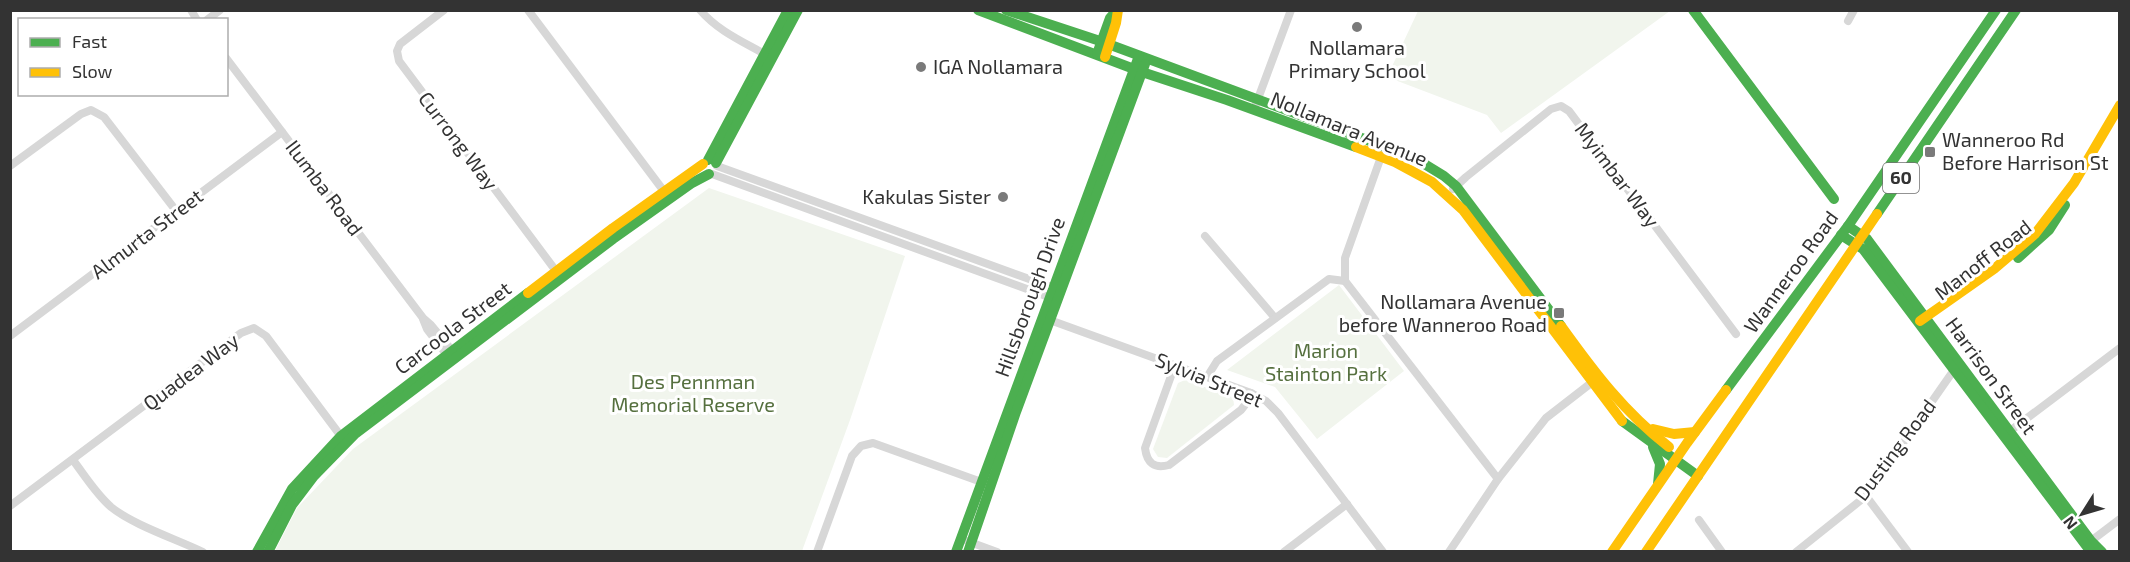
<svg xmlns="http://www.w3.org/2000/svg" width="2130" height="562" font-family="'Exo 2',sans-serif">
	<style>
		.green { fill: #f1f5ed }
		.lines { fill: none; stroke-linecap: round; stroke-linejoin: round }
		.street { stroke: #d7d7d7; stroke-width: 8 }
		.fast { stroke: #4caf50; stroke-width: 10 }
		.slow { stroke: #ffc107; stroke-width: 10 }
		.poi-dot { fill: #7a7a7a; stroke: #fff; stroke-width: 2 }
		.labels { text-anchor: middle; stroke-width: 6; stroke-linejoin: round; paint-order: stroke }
		.shield { fill: #fff; stroke: #707070; stroke-width: 1.5 }
		.shield-label { font-size: 18px; font-weight: bold; fill: #333 }
		.poi-label { font-size: 20px; fill: #333; stroke: #fff; text-anchor: start }
		.street-label { font-size: 20px; fill: #333; stroke: #fff }
		.park-label { font-size: 20px; fill: #56703f; stroke: #fff }
	</style>
	<rect width="100%" height="100%" fill="#fff"/>
	<g class="green">
		<polygon points="1473,10 1475,12 1477,10 1670,11 1501,133 1487,115 1387,77 1418,11"/>
		<polygon points="709,188 905,256 850,420 802,551 275,551 297,508 353,449"/>
		<polygon points="1339,285 1404,371 1317,439 1275,387 1227,370"/>
		<polygon points="1185,380 1233,397 1234,405 1167,458 1158,457 1153,449 1178,383"/>
	</g>
	<g class="lines">
		<g class="street">
			<polyline points="191,10 197,20"/>
			<polyline points="444,10 400,44 397,51 399,61 559,275"/>
			<polyline points="528,10 666,194"/>
			<path d="M700,10C719,32 744,42 768,56"/>
			<polyline points="207,20 220,10"/>
			<polyline points="1848,21 1854,10"/>
			<polyline points="226,58 423,318 431,325 455,354"/>
			<polyline points="1256,104 1291,10"/>
			<polyline points="10,166 81,114 91,110 104,117 177,212"/>
			<polyline points="717,166 1057,289"/>
			<polyline points="712,174 1054,299"/>
			<polyline points="1453,189 1466,177 1551,109 1561,106 1569,111 1736,334"/>
			<polyline points="1205,236 1275,318"/>
			<polyline points="1345,281 1498,479"/>
			<polyline points="423,319 427,329 450,359"/>
			<polyline points="1047,319 1251,393 1266,401 1278,413 1383,552"/>
			<polyline points="10,336 282,132"/>
			<path d="M1175,365L1145,448C1147,463 1154,469 1169,465L1241,410L1248,401L1251,393"/>
			<polyline points="1207,377 1217,361 1329,279 1345,281 1345,258 1382,154"/>
			<polyline points="2006,434 2120,348"/>
			<path d="M73,460C85,476 96,494 111,507C133,525 176,539 203,552"/>
			<polyline points="1866,496 1908,552"/>
			<polyline points="10,506 241,333 254,328 266,336 343,439"/>
			<polyline points="1699,520 1722,552"/>
			<polyline points="967,541 997,552"/>
			<polyline points="2087,544 2120,519"/>
			<polyline points="817,552 852,456 861,446 873,443 987,484"/>
			<polyline points="1284,552 1347,504"/>
			<polyline points="1449,552 1498,479 1546,418 1595,380"/>
			<polyline points="1796,552 1866,496 1956,367"/>
		</g>
		<g class="fast">
			<polyline points="978,10 1142,72 1227,100 1356,147"/>
			<polyline points="1006,10 1100,41 1413,157 1444,176 1456,186 1561,326"/>
			<polyline points="1693,10 1834,199"/>
			<polyline points="1097,54 1110,18 1117,10"/>
			<polyline points="708,160 788,10"/>
			<polyline points="716,163 798,10"/>
			<polyline points="1877,214 2016,10"/>
			<polyline points="1848,226 1867,239 2091,541 2102,552"/>
			<polyline points="1841,235 1863,249 2091,552"/>
			<polyline points="2018,258 2049,230 2065,205"/>
			<polyline points="1726,390 1848,226 1996,10"/>
			<polyline points="1622,421 1698,476"/>
			<polyline points="1653,447 1660,464 1658,484"/>
			<polyline points="257,552 292,489 341,436 528,293"/>
			<polyline points="268,552 292,505 314,476 355,434 613,239 692,183 709,174"/>
			<polyline points="956,552 1139,56"/>
			<polyline points="968,552 1016,412 1145,64"/>
		</g>
		<g class="slow">
			<polyline points="1105,57 1116,23 1118,10"/>
			<polyline points="1356,147 1395,162 1432,182 1463,210 1622,421"/>
			<polyline points="528,293 613,228 703,164"/>
			<polyline points="1920,321 1994,269 2035,234 2074,183 2120,105"/>
			<path d="M1561,326C1594,372 1624,412 1669,447"/>
			<polyline points="1653,429 1674,434 1695,432"/>
			<polyline points="1612,552 1687,443 1726,390"/>
			<polyline points="1646,552 1877,214"/>
		</g>
	</g>
	<g class="poi-dot">
		<circle cx="1357" cy="27" r="6"/>
		<circle cx="921" cy="67" r="6"/>
		<rect x="1924" y="146" width="12" height="12" rx="3"/>
		<circle cx="1003" cy="197" r="6"/>
		<rect x="1553" y="307" width="12" height="12" rx="3"/>
	</g>
	<g class="labels">
		<rect class="shield" x="1883" y="163" width="36" height="30" rx="4.5"/>
		<g class="shield-label">
			<text x="1901" y="184">60</text>
		</g>
		<g class="poi-label">
			<text x="1357" y="55" text-anchor="middle">Nollamara<tspan x="1357" dy="23">Primary School</tspan></text>
			<text x="933" y="74">IGA Nollamara</text>
			<text x="1942" y="147">Wanneroo Rd<tspan x="1942" dy="23">Before Harrison St</tspan></text>
			<text x="991" y="204" text-anchor="end">Kakulas Sister</text>
			<text x="1547" y="309" text-anchor="end">Nollamara Avenue<tspan x="1547" dy="23">before Wanneroo Road</tspan></text>
		</g>
		<g class="street-label">
			<text transform="translate(1349 129) rotate(22)" y="7">Nollamara Avenue</text>
			<text transform="translate(458 141) rotate(53)" y="7">Currong Way</text>
			<text transform="translate(1617 175) rotate(53)" y="7">Myimbar Way</text>
			<text transform="translate(324 188) rotate(53)" y="7">Ilumba Road</text>
			<text transform="translate(147 234) rotate(-37)" y="7">Almurta Street</text>
			<text transform="translate(1983 260) rotate(-38)" y="7">Manoff Road</text>
			<text transform="translate(1791 272) rotate(-54)" y="7">Wanneroo Road</text>
			<text transform="translate(1030 297) rotate(-70)" y="7">Hillsborough Drive</text>
			<text transform="translate(453 328) rotate(-37)" y="7">Carcoola Street</text>
			<text transform="translate(191 372) rotate(-37)" y="7">Quadea Way</text>
			<text transform="translate(1991 376) rotate(54)" y="7">Harrison Street</text>
			<text transform="translate(1209 380) rotate(22)" y="7">Sylvia Street</text>
			<text transform="translate(1895 450) rotate(-53)" y="7">Dusting Road</text>
		</g>
		<g class="park-label">
			<text x="1326" y="358">Marion<tspan x="1326" dy="23">Stainton Park</tspan></text>
			<text x="693" y="389">Des Pennman<tspan x="693" dy="23">Memorial Reserve</tspan></text>
		</g>
	</g>
	<rect width="2130" height="562" fill="none" stroke="#333333" stroke-width="24"/>
	<rect x="18" y="18" width="210" height="78" fill="#ffffff" stroke="#adadad" stroke-width="1.5"/>
	<rect x="30" y="38" width="30" height="9" fill="#4caf50" stroke="#adadad" stroke-width="1.5"/>
	<text x="72" y="48" font-size="18" fill="#333333">Fast</text>
	<rect x="30" y="68" width="30" height="9" fill="#ffc107" stroke="#adadad" stroke-width="1.5"/>
	<text x="72" y="78" font-size="18" fill="#333333">Slow</text>
	<g transform="translate(2082 514) rotate(233)" stroke="#ffffff" stroke-width="4.5" paint-order="stroke">
	<path d="M0-4.5L10 22L0 15L-10 22Z" fill="#333333"/>
	<text y="-9" font-size="16" font-weight="bold" text-anchor="middle" fill="#333333">N</text>
	</g>
</svg>
